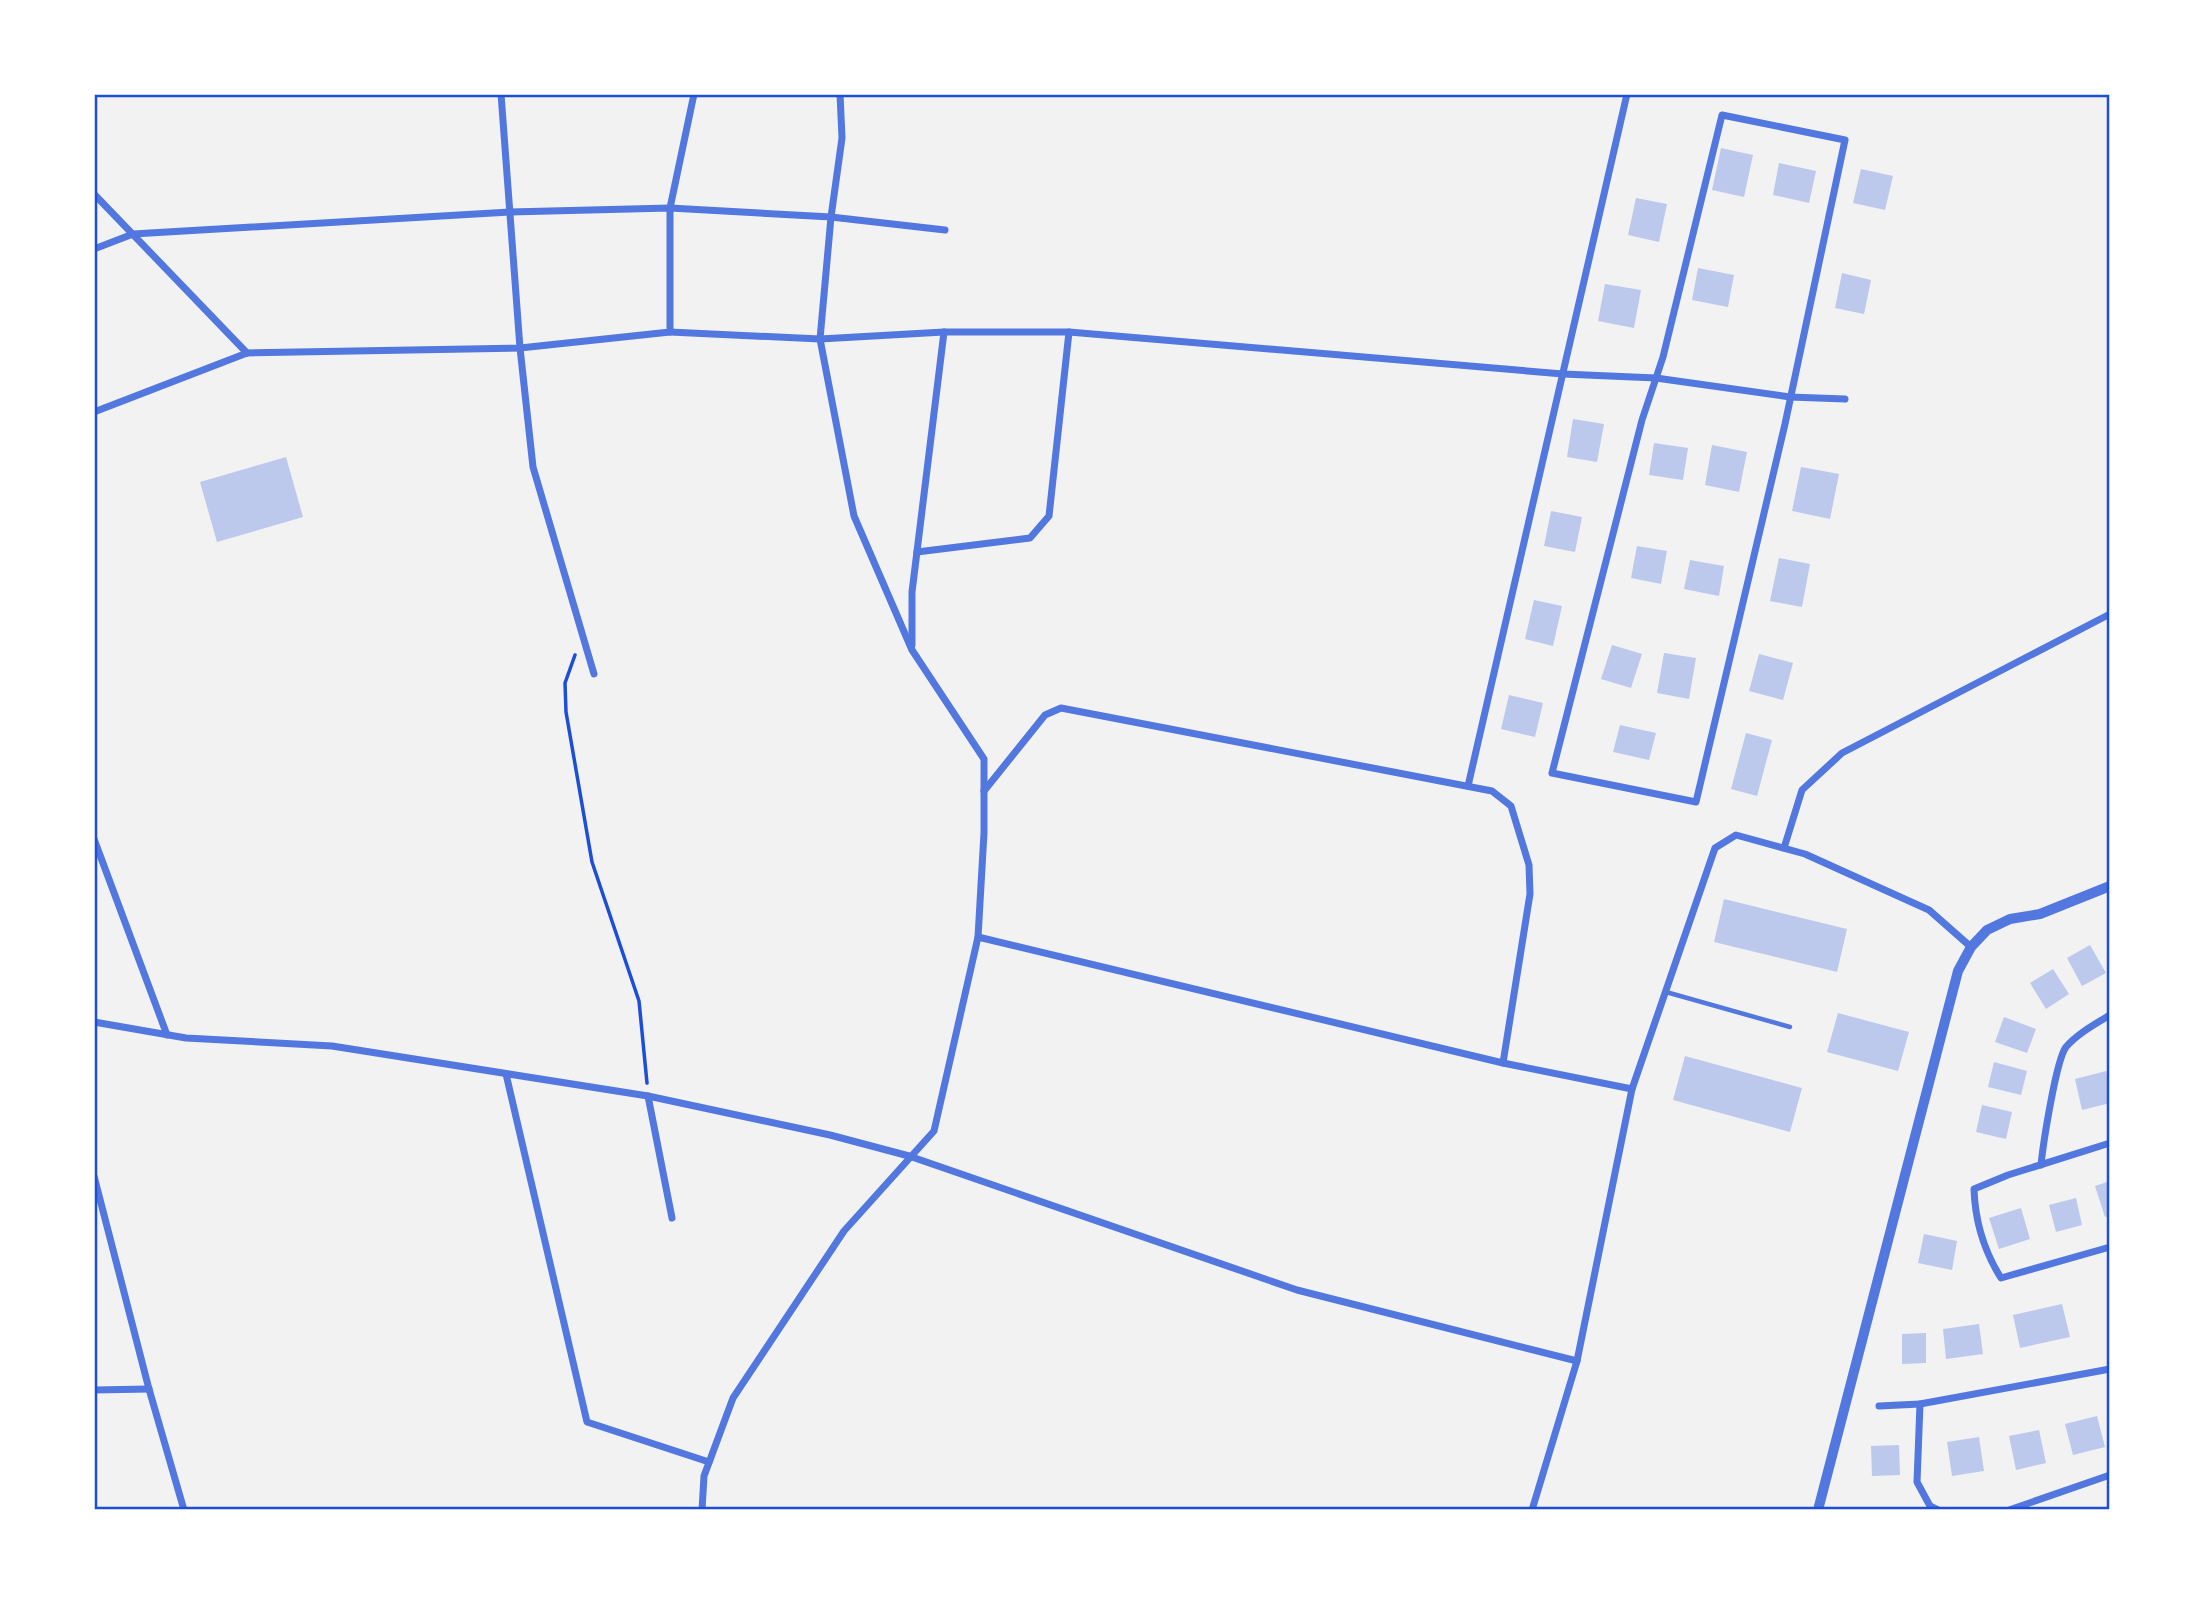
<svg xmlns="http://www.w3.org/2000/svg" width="2204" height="1604" font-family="'Source Sans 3',sans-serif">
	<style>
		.building { fill: #bdc9ec }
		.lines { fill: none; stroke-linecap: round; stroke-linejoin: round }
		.path { stroke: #1d4ed8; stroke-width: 3.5 }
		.service { stroke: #5277de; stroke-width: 4.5 }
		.minor { stroke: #5277de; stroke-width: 7 }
		.tertiary { stroke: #5277de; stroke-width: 10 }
		.neatline { fill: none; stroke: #1d4ed8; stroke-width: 2.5 }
	</style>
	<rect width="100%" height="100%" fill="#f2f2f2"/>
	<g class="building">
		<polygon points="1721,148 1753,155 1744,197 1712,190"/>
		<polygon points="1779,163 1816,171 1809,203 1773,195"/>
		<polygon points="1861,169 1893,176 1885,210 1853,203"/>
		<polygon points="1636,198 1667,204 1659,242 1628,235"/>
		<polygon points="1698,268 1734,275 1728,307 1692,300"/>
		<polygon points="1842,273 1871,280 1864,314 1835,308"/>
		<polygon points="1605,284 1641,290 1634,328 1598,321"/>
		<polygon points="1573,419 1604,424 1597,462 1567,457"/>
		<polygon points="1654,443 1688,448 1683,480 1649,475"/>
		<polygon points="1712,445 1747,452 1739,492 1705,485"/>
		<polygon points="286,457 303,517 217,542 200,482"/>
		<polygon points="1801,467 1839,474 1830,519 1792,511"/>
		<polygon points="1551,511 1582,517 1575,552 1544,546"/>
		<polygon points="1637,546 1667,551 1661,584 1631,578"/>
		<polygon points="1779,558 1810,564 1802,607 1770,601"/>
		<polygon points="1690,560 1724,566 1719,596 1684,589"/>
		<polygon points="1534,600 1562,606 1553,646 1525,639"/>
		<polygon points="1612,645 1642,654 1631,688 1601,679"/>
		<polygon points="1664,653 1696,658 1689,699 1657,693"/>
		<polygon points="1759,654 1793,663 1783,700 1749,691"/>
		<polygon points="1509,695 1543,703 1535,737 1501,729"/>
		<polygon points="1620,725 1656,733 1649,760 1613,752"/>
		<polygon points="1746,733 1772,740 1757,796 1731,789"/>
		<polygon points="1724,899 1847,929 1837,972 1714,942"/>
		<polygon points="2090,945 2106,973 2082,986 2067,958"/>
		<polygon points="2053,969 2069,994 2046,1009 2030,983"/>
		<polygon points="1838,1013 1909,1032 1898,1071 1827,1052"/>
		<polygon points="2004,1017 2036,1029 2027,1053 1995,1042"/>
		<polygon points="1685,1056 1802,1088 1790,1132 1673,1100"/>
		<polygon points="1994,1062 2027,1071 2021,1095 1988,1087"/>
		<polygon points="2106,1071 2110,1084 2110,1103 2082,1110 2075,1079"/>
		<polygon points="1982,1105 2012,1112 2006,1139 1976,1132"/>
		<polygon points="2110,1181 2110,1216 2105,1217 2095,1186"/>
		<polygon points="2076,1198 2082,1225 2056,1232 2049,1205"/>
		<polygon points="2021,1208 2030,1239 1999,1249 1989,1218"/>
		<polygon points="1924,1234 1957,1241 1952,1270 1918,1263"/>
		<polygon points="2062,1304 2070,1337 2020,1348 2013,1315"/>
		<polygon points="1979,1324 1983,1354 1946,1359 1943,1329"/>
		<polygon points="1926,1333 1926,1363 1902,1364 1902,1334"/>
		<polygon points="2097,1416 2105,1447 2073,1455 2065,1424"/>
		<polygon points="2039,1430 2046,1463 2016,1470 2009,1436"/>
		<polygon points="1979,1437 1984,1471 1952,1476 1947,1442"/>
		<polygon points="1899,1445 1900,1475 1872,1476 1871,1446"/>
	</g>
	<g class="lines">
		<polyline class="path" points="575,655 565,683 566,712 592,862 639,1001 647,1083"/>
		<polyline class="service" points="1666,992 1790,1027"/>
		<g class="minor">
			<polyline points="501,94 520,348 533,467 594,674"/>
			<polygon points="1722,115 1845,140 1785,424 1696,802 1552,773 1642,420 1663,357"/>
			<polyline points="94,194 247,353"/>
			<polyline points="94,249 133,234 510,212 670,208 831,217 945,230"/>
			<polyline points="670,332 820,339 944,332 1069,332 1563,374 1656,378 1790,397 1845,399"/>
			<polyline points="94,412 247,353 520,348 670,332 670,208 694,94"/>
			<polyline points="917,552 1030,538 1049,516 1069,332"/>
			<polyline points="912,645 912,592 944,332"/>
			<polyline points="1468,786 1627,94"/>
			<polyline points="984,791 1045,715 1061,708 1492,791 1511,806 1529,865 1530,894 1503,1063"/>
			<polyline points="94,839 167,1035"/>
			<polyline points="1784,848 1802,790 1842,753 2110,614"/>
			<polyline points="978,937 1503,1063 1632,1089"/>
			<polyline points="94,1022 186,1038 332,1046 648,1096 830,1135 909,1156 1297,1290 1577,1361"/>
			<polyline points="506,1074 587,1422 709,1462"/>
			<polyline points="648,1096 672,1218"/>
			<path d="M2110,1143L2008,1175L1974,1189C1975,1220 1984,1251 2001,1278L2110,1247"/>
			<path d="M2041,1165C2043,1145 2056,1060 2066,1047C2077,1034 2095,1024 2110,1015"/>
			<polyline points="94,1176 149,1389 184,1510"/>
			<polyline points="94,1390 149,1389"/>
			<polyline points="1879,1406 1920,1404"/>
			<polyline points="702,1510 704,1476 733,1398 844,1231 934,1131 978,937 984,833 984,759 912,650 854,516 820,339 831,217 842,138 840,94"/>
			<polyline points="1532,1510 1577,1361 1632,1089 1715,848 1736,835 1805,854 1929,910 1971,947"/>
			<polyline points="1938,1510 1930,1506 1917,1482 1920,1404 2110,1369"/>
			<polyline points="2009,1510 2110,1475"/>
		</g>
		<polyline class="tertiary" points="1818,1510 1958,971 1971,947 1987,930 2010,919 2040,914 2110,886"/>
	</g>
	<rect width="2204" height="1604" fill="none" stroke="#ffffff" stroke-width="192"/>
	<rect x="96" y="96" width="2012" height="1412" class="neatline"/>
</svg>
